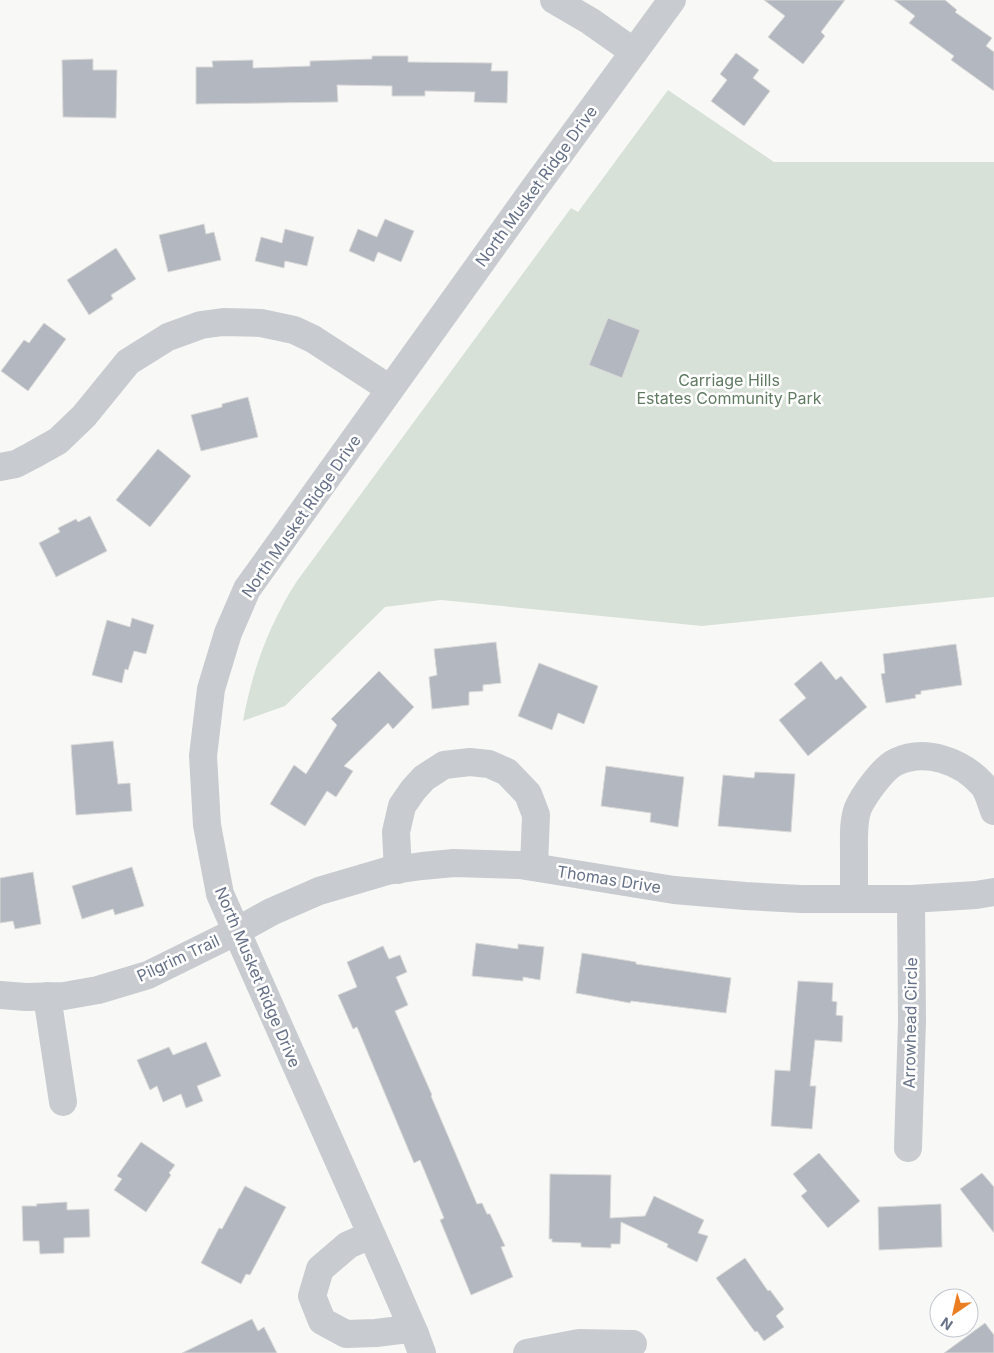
<svg xmlns="http://www.w3.org/2000/svg" width="994" height="1353" font-family="Inter,sans-serif">
	<style>
		.green { fill: #d8e1d7 }
		.building { fill: #b3b7c0; stroke: #dadad8 }
		.lines { fill: none; stroke-linecap: round; stroke-linejoin: round }
		.minor { stroke: #c8cbcf; stroke-width: 28 }
		.labels { text-anchor: middle; stroke-width: 5; stroke-linejoin: round; paint-order: stroke }
		.street-label { font-size: 16px; fill: #667188; stroke: #fff }
		.park-label { font-size: 16px; fill: #617a62; stroke: #fff }
	</style>
	<rect width="100%" height="100%" fill="#f8f9f6"/>
	<path class="green" d="M668,90L774,162H994V597L702,626L441,600L385,607L285,706L243,721C252,671 269,624 297,581L571,208L578,212Z"/>
	<g class="building">
		<polygon points="764,0 845,0 821,32 825,36 803,64 768,37 785,16"/>
		<polygon points="894,0 945,0 957,10 955,12 992,38 986,46 994,52 994,91 951,60 954,56 909,23 915,16"/>
		<polygon points="736,53 759,70 753,78 770,91 744,126 711,101 727,80 720,74"/>
		<polygon points="372,56 408,56 408,62 492,63 491,71 508,71 507,103 474,102 475,92 425,91 425,96 392,96 392,86 337,85 338,102 196,104 196,67 213,67 212,61 253,60 253,68 310,66 310,61 372,59"/>
		<polygon points="93,59 93,70 117,70 116,118 63,117 62,60"/>
		<polygon points="385,219 414,231 401,262 378,252 374,262 349,251 358,229 377,237"/>
		<polygon points="204,224 206,234 214,232 221,260 168,272 159,235"/>
		<polygon points="285,229 314,237 307,266 285,261 284,268 255,261 261,237 282,243"/>
		<polygon points="116,248 136,279 111,295 113,299 89,315 67,280"/>
		<polygon points="608,318 640,330 622,378 589,365"/>
		<polygon points="44,323 66,339 28,391 1,371 24,340 29,343"/>
		<polygon points="248,397 258,437 201,451 191,415 222,407 222,404"/>
		<polygon points="158,449 191,476 150,527 116,500"/>
		<polygon points="90,516 107,551 56,577 39,543 60,532 58,528 76,519 78,522"/>
		<polygon points="132,618 154,625 146,654 134,651 128,670 125,669 122,683 92,675 107,620 130,627"/>
		<polygon points="496,642 501,683 483,685 483,691 469,692 469,705 432,709 429,677 437,675 434,649"/>
		<polygon points="956,644 962,685 921,691 921,694 915,695 916,698 886,703 881,674 885,673 883,654"/>
		<polygon points="821,661 836,680 841,676 867,707 808,756 779,720 806,698 794,684"/>
		<polygon points="539,663 598,686 584,724 558,713 552,730 518,716"/>
		<polygon points="379,671 414,707 393,729 388,723 344,766 353,771 336,797 327,791 305,826 270,804 294,765 306,774 337,725 331,719"/>
		<polygon points="113,741 118,784 130,783 132,811 76,815 71,745"/>
		<polygon points="606,766 684,777 678,827 650,822 651,813 601,806"/>
		<polygon points="755,772 795,774 791,832 718,826 723,775 754,778"/>
		<polygon points="132,867 144,906 115,915 113,909 82,919 72,886"/>
		<polygon points="33,872 41,924 15,929 13,921 0,923 0,878"/>
		<polygon points="476,943 518,949 518,944 544,947 540,980 523,977 523,981 472,976"/>
		<polygon points="383,946 389,959 400,955 407,972 396,977 408,1005 395,1011 432,1095 431,1096 477,1204 482,1203 487,1214 490,1214 505,1246 501,1247 513,1277 471,1295 440,1220 444,1218 420,1160 414,1163 357,1027 353,1029 338,995 357,987 347,962"/>
		<polygon points="582,953 636,962 636,964 731,978 726,1013 631,1001 630,1003 576,993"/>
		<polygon points="798,981 833,983 832,1001 837,1002 836,1015 843,1016 842,1042 815,1040 810,1086 816,1086 812,1129 771,1126 775,1070 790,1071"/>
		<polygon points="206,1042 221,1076 197,1086 203,1101 186,1108 181,1094 163,1102 157,1086 150,1090 137,1060 169,1047 173,1055"/>
		<polygon points="141,1142 175,1165 169,1173 171,1175 146,1212 114,1190 122,1179 117,1176"/>
		<polygon points="819,1153 860,1201 828,1228 801,1196 807,1191 793,1174"/>
		<polygon points="982,1173 994,1187 994,1233 960,1189"/>
		<polygon points="550,1174 611,1175 610,1218 645,1216 654,1196 704,1220 698,1233 708,1236 697,1262 667,1247 668,1244 621,1222 620,1244 611,1244 611,1248 581,1247 581,1243 552,1242 552,1239 549,1239"/>
		<polygon points="245,1186 286,1207 250,1275 246,1274 241,1284 201,1263 219,1228 222,1229"/>
		<polygon points="67,1202 67,1210 89,1209 90,1237 64,1238 64,1253 40,1254 39,1241 23,1241 22,1206 37,1206 36,1204"/>
		<polygon points="941,1204 942,1247 879,1250 878,1207"/>
		<polygon points="745,1258 768,1291 770,1290 784,1309 776,1316 784,1327 764,1341 757,1331 755,1332 716,1278"/>
		<polygon points="252,1319 258,1331 264,1327 277,1353 182,1353"/>
		<polygon points="985,1323 994,1335 994,1353 944,1353"/>
	</g>
	<g class="lines">
		<g class="minor">
			<polyline points="554,0 590,21 634,52"/>
			<polyline points="0,467 16,464 33,455 58,441 84,416 128,362 168,337 201,325 223,322 261,323 294,330 313,339 390,389"/>
			<polyline points="398,870 396,832 402,806 413,790 424,778 444,765 470,762 489,764 507,772 528,794 536,815 534,867"/>
			<path d="M854,899C854,883 854,866 854,850C854,837 853,821 858,808C864,795 883,768 896,762C925,748 961,761 982,784C988,790 991,803 994,811"/>
			<polyline points="0,995 26,997 64,996 98,990 148,975 237,931 271,912 319,891 387,871 422,866 454,863 520,865 674,890 745,896 801,899 911,899 976,895 994,892"/>
			<polyline points="47,996 63,1102"/>
			<polyline points="908,1148 912,1021 911,899"/>
			<polyline points="371,1235 348,1245 320,1269 312,1296 322,1321 346,1334 376,1333 408,1329 415,1334"/>
			<polyline points="422,1353 415,1334 385,1265 220,894 207,825 203,756 211,689 228,633 247,589 533,190 672,0"/>
			<polyline points="527,1353 579,1343 633,1344"/>
		</g>
	</g>
	<g class="labels">
		<g class="street-label">
			<text transform="translate(536 186) rotate(-54)" y="6">North Musket Ridge Drive</text>
			<text transform="translate(301 516) rotate(-55)" y="6">North Musket Ridge Drive</text>
			<text transform="translate(609 879) rotate(9)" y="6">Thomas Drive</text>
			<text transform="translate(178 958) rotate(-25)" y="6">Pilgrim Trail</text>
			<text transform="translate(258 977) rotate(67)" y="6">North Musket Ridge Drive</text>
			<text transform="translate(910 1023) rotate(-89)" y="6">Arrowhead Circle</text>
		</g>
		<g class="park-label">
			<text x="729" y="386">Carriage Hills<tspan x="729" dy="18">Estates Community Park</tspan></text>
		</g>
	</g>
	<g transform="translate(954 1313) rotate(214)"><circle r="24" fill="#ffffff" stroke="#c2c6cf"/>
	<path d="M0-4L9 19L0 12L-9 19Z" fill="#ec7e22"/>
	<text y="-8" font-size="14" font-weight="bold" text-anchor="middle" fill="#667188">N</text>
	</g>
</svg>
